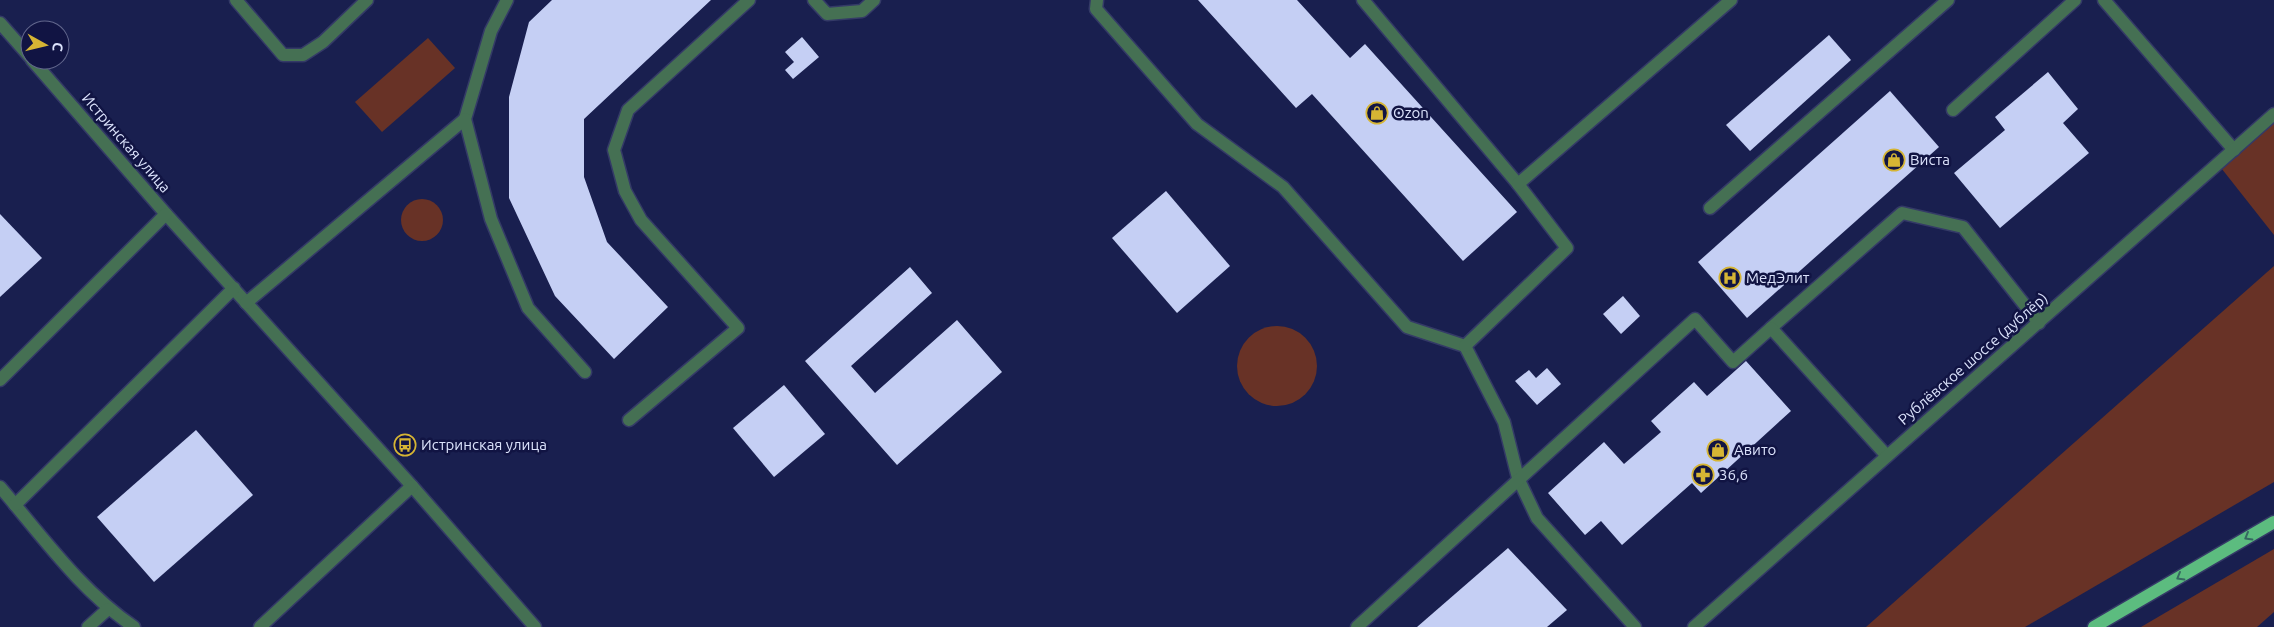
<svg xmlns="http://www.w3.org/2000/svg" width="2274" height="627" font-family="Ubuntu,sans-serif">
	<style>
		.green { fill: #683226 }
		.building { fill: #c5cff4 }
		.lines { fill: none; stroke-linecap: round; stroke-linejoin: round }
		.minor-casing { stroke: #343a67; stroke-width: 15 }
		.major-casing { stroke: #343a67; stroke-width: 15 }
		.minor { stroke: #457053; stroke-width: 12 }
		.major { stroke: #5cbc7f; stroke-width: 12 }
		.oneway { stroke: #366861 }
		.labels { text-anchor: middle; stroke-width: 5; stroke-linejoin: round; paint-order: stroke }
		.poi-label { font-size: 15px; fill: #dce3fc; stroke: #111443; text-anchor: start }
		.street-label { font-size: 15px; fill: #dce3fc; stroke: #111443 }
	</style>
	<rect width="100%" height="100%" fill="#191f4f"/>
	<g class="green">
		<polygon points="428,38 455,68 382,132 355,102"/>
		<polygon points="2274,116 2274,235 2218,164"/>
		<circle cx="422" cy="220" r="21"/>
		<polygon points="2274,266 2274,482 2025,627 1866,627"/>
		<circle cx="1277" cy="366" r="40"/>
		<polygon points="2274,549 2274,612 2257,627 2141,627"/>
	</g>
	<g class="building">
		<polygon points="552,0 711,0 584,119 584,177 607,242 668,307 614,359 555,296 509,198 509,97 529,22"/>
		<polygon points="1198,0 1297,0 1350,58 1365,44 1517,212 1463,261 1312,94 1296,108"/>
		<polygon points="1829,35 1851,60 1750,151 1726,125"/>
		<polygon points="802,37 819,57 793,79 785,70 794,62 785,52"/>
		<polygon points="2048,72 2078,109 2063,123 2089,153 2000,228 1954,173 2005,130 1995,117"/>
		<polygon points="1890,91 1939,147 1747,318 1698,262"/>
		<polygon points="1166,191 1230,266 1177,313 1112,238"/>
		<polygon points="0,214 42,258 0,297"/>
		<polygon points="910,267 932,293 851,366 875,393 957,320 1002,372 897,465 805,361"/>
		<polygon points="1623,296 1640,316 1621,334 1603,314"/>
		<polygon points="1746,361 1791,411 1701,493 1692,483 1622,545 1601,521 1585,535 1548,493 1604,442 1624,464 1661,432 1651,421 1694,382 1707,396"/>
		<polygon points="1547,368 1561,384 1537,405 1515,381 1529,370 1536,378"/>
		<polygon points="784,385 825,434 774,477 733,428"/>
		<polygon points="196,430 253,495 154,582 97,517"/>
		<polygon points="1508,548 1567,610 1547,627 1417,627"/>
	</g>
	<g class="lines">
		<g class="minor-casing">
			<g id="minor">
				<polyline points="236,0 283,55 303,55 323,42 367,0"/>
				<polyline points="814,0 827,14 862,11 874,0"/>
				<polyline points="1097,0 1096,9 1197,124 1283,187 1407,327 1465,346 1504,422 1518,478 1537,518 1635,627"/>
				<polyline points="1363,0 1518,184 1567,248 1465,346"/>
				<polyline points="2104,0 2234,150"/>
				<polyline points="0,23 30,57"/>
				<polyline points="32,60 166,214 412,486 535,627"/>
				<polyline points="1953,110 2075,0"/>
				<polyline points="465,119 491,31 507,0"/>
				<polyline points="1518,184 1731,0"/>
				<polyline points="1710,208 1948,0"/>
				<polyline points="246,303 465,119 491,219 528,308 585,372"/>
				<polyline points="1771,328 1902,213 1963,227 2039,323"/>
				<polyline points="0,380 166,214"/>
				<polyline points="629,420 738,328 641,220 625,191 614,150 628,110 749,0"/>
				<path d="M0,487C42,536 80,590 134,627"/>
				<polyline points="15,505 234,288"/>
				<polyline points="88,627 108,609"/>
				<polyline points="260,627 412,486"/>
				<polyline points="1357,627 1695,319 1733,362 1771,328 1887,456"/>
				<polyline points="1694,627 2274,114"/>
			</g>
		</g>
		<g class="major-casing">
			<polyline id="major" points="2094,627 2274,522"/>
		</g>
		<use href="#minor" class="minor"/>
		<use href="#major" class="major"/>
	</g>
	<defs><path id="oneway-chevron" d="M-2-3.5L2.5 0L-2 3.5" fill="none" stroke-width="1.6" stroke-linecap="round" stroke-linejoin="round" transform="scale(1.25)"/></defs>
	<g class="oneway">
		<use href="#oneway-chevron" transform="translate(2248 537) rotate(150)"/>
		<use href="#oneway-chevron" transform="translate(2180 577) rotate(150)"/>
	</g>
	<defs>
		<g id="shop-ring" transform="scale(1.125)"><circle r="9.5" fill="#111443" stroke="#d6b534" stroke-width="1.5"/><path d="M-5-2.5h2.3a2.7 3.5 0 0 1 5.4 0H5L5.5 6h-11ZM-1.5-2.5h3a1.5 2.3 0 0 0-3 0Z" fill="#d6b534"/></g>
		<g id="hospital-ring" transform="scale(1.125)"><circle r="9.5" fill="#111443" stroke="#d6b534" stroke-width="1.5"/><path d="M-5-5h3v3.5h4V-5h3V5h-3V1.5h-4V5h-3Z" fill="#d6b534"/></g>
		<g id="bus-ring" transform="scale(1.125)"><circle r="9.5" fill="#111443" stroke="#d6b534" stroke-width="1.5"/><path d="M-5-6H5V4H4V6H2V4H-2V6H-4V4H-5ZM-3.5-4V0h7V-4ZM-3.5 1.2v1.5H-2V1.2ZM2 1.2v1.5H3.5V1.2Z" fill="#d6b534"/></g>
		<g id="pharmacy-ring" transform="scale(1.125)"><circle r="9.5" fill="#111443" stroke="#d6b534" stroke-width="1.5"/><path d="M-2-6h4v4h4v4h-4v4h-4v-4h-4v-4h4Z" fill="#d6b534"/></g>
	</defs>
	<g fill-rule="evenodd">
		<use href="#shop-ring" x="1377" y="113"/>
		<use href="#shop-ring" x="1894" y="160"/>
		<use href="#hospital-ring" x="1730" y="278"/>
		<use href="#bus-ring" x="405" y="445"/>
		<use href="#shop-ring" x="1718" y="450"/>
		<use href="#pharmacy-ring" x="1703" y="475"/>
	</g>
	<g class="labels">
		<g class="poi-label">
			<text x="1393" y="118">Ozon</text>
			<text x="1910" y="165">Виста</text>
			<text x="1746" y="283">МедЭлит</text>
			<text x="421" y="450">Истринская улица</text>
			<text x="1734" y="455">Авито</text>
			<text x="1719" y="480">36,6</text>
		</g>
		<g class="street-label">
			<text transform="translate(126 143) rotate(49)" y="5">Истринская улица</text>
			<text transform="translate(1973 359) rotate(-41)" y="5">Рублёвское шоссе (дублёр)</text>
		</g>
	</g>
	<g transform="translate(45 45) rotate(98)"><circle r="24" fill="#111443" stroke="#62678d"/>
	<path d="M0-4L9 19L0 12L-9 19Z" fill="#d6b534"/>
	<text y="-8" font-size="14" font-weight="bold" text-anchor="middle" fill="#dce3fc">С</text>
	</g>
</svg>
